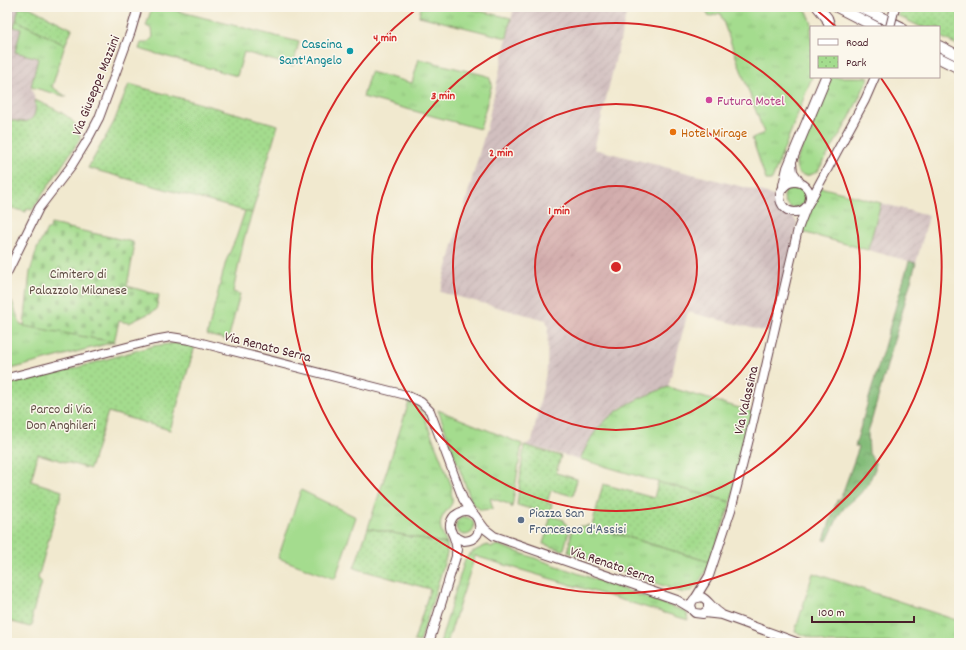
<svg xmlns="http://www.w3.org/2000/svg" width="966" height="650" font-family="Dekko,sans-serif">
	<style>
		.industrial { fill: url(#industrial-furrows) }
		.grass { fill: url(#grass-tufts); stroke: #777e5c }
		.forest { fill: url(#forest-crowns); stroke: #666e52 }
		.cemetery { fill: url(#cemetery-stones); stroke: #777e5c }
		.park { fill: url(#park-dots); stroke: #777e5c }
		.pitch { fill: #a4dc8e; stroke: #777e5c }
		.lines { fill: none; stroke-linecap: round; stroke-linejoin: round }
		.tertiary-casing { stroke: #633d44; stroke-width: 10 }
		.trunk-casing { stroke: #633d44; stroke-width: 12 }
		.tertiary { stroke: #fff; stroke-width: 8 }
		.trunk { stroke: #fff; stroke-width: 10 }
		.tertiary-bridge-casing { stroke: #633d44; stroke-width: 10; stroke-linecap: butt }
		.tertiary-bridge { stroke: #fff; stroke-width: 8 }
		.ring { fill: none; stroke: #d62828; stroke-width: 2 }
		.culture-dot { fill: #0f9aa8; stroke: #fbf7ec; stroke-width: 1.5 }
		.hotel-dot { fill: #d1479c; stroke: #fbf7ec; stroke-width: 1.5 }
		.food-dot { fill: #e8710a; stroke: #fbf7ec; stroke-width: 1.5 }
		.service-dot { fill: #5c6f8a; stroke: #fbf7ec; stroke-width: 1.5 }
		.labels { text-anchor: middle; stroke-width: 3; stroke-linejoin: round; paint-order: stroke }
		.culture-label { font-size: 14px; fill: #0d838f; stroke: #fbf7ec; text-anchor: end }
		.street-label { font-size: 14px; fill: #4a1f2b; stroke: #fbf7ec }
		.hotel-label { font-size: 14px; fill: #b23c85; stroke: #fbf7ec; text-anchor: start }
		.food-label { font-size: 14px; fill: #c56008; stroke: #fbf7ec; text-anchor: start }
		.park-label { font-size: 14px; fill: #604e44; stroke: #fbf7ec }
		.service-label { font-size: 14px; fill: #4e5e75; stroke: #fbf7ec; text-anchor: start }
		.centre { fill: #d62828; stroke: #fbf7ec; stroke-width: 2 }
		.ring-label { font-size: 12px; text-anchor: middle; font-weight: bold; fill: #d62828; stroke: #fbf7ec; stroke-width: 3; stroke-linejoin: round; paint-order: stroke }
	</style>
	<defs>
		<pattern id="industrial-furrows" width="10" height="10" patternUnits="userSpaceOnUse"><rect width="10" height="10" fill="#d1bfbf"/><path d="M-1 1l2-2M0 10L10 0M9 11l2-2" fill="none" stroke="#b5a4a4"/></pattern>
		<pattern id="grass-tufts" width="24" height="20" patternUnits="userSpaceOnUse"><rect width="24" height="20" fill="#a4dc8e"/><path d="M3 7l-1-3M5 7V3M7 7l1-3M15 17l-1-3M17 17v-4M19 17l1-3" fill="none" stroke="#8fbc7b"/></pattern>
		<pattern id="forest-crowns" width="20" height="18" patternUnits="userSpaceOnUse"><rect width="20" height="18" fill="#83bc79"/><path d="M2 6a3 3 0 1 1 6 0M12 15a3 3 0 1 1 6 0" fill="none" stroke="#6d9863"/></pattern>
		<pattern id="cemetery-stones" width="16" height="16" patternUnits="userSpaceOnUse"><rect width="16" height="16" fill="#a4dc8e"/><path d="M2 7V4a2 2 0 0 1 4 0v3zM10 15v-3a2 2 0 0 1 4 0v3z" fill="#8fbc7b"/></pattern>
		<pattern id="park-dots" width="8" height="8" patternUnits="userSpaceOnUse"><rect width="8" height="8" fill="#a4dc8e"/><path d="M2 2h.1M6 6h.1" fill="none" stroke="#8fbc7b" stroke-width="1.8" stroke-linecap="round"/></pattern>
	</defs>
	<rect width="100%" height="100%" fill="#fbf7ec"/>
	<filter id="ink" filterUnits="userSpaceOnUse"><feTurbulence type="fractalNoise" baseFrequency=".025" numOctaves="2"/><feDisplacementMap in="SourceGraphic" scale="8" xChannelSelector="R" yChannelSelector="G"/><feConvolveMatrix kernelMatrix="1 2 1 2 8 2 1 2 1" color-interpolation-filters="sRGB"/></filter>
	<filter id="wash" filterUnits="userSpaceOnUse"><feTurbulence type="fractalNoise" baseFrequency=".012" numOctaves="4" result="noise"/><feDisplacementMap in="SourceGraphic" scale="16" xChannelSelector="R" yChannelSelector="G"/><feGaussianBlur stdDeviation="0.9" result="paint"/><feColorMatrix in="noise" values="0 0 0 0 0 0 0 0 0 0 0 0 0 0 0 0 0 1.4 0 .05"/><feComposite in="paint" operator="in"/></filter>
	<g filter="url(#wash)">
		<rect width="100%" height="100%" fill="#f1e9cf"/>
		<g class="industrial">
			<polygon points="7,7 19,7 14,26 21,28 38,58 31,87 35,100 36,113 32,119 26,122 21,122 7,119"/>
			<polygon points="514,7 628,7 594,149 767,193 776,198 784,209 792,215 797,223 771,333 688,312 668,387 642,397 620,408 579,459 525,445 532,441 547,368 548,325 546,320 440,292 487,126"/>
			<polygon points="881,203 929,216 916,263 868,250"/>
		</g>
		<g class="grass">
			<polygon points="152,7 162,7 299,42 293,66 244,52 237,76 139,49 141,43 147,43 153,37 152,29 146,26"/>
			<polygon points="421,7 462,7 511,18 507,38 419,16"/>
			<polygon points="705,7 799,7 808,13 813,27 811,27 812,77 772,180 766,180 752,138 764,133 720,13 709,17"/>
			<polygon points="16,20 65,45 52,87 67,97 31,87 38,58 15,52 21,29 14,27"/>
			<polygon points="419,59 484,75 489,77 492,84 480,129 363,97 370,72 412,83"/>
			<path d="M831,77H869L848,121L818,171C808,178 796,178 796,162Z"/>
			<circle cx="795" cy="197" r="11"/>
			<polygon points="820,187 881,203 868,250 802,232 807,215"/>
			<polygon points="245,211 252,213 244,239 233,292 240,294 228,340 207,335 226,261 236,238"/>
			<polygon points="9,300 12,301 20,324 114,342 11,369 7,369 7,305"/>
			<path d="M668,387L753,412L731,502L658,482L580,459C585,450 589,440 595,432C615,407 639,398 668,387Z"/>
			<path d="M409,402L417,407L424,416L452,487C450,492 453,497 452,503C450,507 447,510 444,514C437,525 442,534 447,544L368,528Z"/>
			<polygon points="438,410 522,444 512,508 509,504 490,498 492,505 492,509 481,510 472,503"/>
			<polygon points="551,516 564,520 565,523 570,528 564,549 562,550 543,544"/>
			<circle cx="465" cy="526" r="9"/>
			<path d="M587,525L710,562C707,569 697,587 691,591C687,593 685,593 681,592L568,552L572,528H576L580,526L587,527Z"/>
			<polygon points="487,545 492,547 498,545 684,611 687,613 688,620 475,556 447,643 440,643 465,559 472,552"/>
			<polygon points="813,573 959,621 959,630 956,643 827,643 795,632"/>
		</g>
		<polygon class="forest" points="909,261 916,263 868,433 869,453 875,463 875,469 868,484 859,495 845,507 839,515 827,541 824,540 837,500 840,500 859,447 855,446"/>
		<polygon class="cemetery" points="51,224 133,242 134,250 127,286 159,295 156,310 129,323 119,321 114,342 24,326 30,272 37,249 47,229 50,229"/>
		<g class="park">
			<polygon points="19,7 29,7 72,29 65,45 16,20"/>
			<polygon points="900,7 959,7 959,46 939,36 939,27 921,27 898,16"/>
			<polygon points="129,84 278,125 252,213 88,168 114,122"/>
			<path d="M35,100C51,108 80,116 80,139L32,210L27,209L26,212L7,207V119C26,124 38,124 35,100Z"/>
			<polygon points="177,343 195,346 170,430 108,412 90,469 38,454 31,481 62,491 38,578 41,582 32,616 33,623 30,627 9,621 7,616 7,385 72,369 153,346"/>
			<polygon points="524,445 561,456 556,473 577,479 573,496 551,490 547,503 552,504 549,514 517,505"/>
			<polygon points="658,482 731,502 710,562 592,526 603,484 654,498"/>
			<polygon points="368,528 447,544 447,554 420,642 414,641 430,589 354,568"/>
		</g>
		<polygon class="pitch" points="301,490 356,517 335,579 278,558"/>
	</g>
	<g filter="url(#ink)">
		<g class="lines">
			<g class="tertiary-casing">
				<g id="tertiary">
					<circle cx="795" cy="197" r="15"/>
					<polyline points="810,201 865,100 875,77"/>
					<polyline points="7,273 39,208 72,165 88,139 99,118 131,31 138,7"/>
					<polyline points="7,378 154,340 171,337 190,340 406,395 421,402 430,411 463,499 472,513"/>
					<polyline points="479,521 485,529 494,536 677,600 692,609"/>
					<path d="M454,536L464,541C491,540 478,500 457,514C453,516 451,520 450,524C449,530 453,533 454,538C456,543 457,548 456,554"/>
					<polyline points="696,597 709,576 731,510 749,439 798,229 806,208"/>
					<path d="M708,603V609L703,614L695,613C690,609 690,604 694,599L702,597C708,600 713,609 720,613"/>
					<polyline points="704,613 722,615 799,643"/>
					<polyline points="429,643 458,550"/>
				</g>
			</g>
			<g class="trunk-casing">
				<g id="trunk">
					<polyline points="818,7 827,18 830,27"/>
					<polyline points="837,7 876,27"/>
					<polyline points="860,7 901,27"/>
					<polyline points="939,46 959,56"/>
					<polyline points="939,58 959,68"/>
					<polyline points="791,163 792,172 798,181"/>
					<polyline points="784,185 788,168 826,77"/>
				</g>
			</g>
			<use href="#tertiary" class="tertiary"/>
			<use href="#trunk" class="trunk"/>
			<g class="tertiary-bridge-casing">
				<polyline id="tertiary-bridge" points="890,27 895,7"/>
			</g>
			<use href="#tertiary-bridge" class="tertiary-bridge"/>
		</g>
	</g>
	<circle cx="616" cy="267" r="81" fill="#d62828" fill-opacity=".12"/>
	<g class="ring">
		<circle cx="616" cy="267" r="81"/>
		<circle cx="616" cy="267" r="163"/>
		<circle cx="616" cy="267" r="244"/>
		<path d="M814 8A326 326 0 0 1 836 27M881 78A326 326 0 1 1 418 8"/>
	</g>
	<circle class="culture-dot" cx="350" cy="51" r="4"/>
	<circle class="hotel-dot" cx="709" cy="100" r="4"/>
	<circle class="food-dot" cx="673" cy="132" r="4"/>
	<circle class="service-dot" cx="521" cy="520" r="4"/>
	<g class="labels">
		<g class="culture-label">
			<text x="342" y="48">Cascina<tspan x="342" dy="16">Sant'Angelo</tspan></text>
		</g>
		<g class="street-label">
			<text transform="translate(95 85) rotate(-68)" y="5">Via Giuseppe Mazzini</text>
			<text transform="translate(268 346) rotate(14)" y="5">Via Renato Serra</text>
			<text transform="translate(745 400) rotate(-77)" y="5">Via Valassina</text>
			<text transform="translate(613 564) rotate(19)" y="5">Via Renato Serra</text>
		</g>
		<g class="hotel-label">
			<text x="717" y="105">Futura Motel</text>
		</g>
		<g class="food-label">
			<text x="681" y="137">Hotel Mirage</text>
		</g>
		<g class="park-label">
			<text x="78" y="278">Cimitero di<tspan x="78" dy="16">Palazzolo Milanese</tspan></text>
			<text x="61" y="413">Parco di Via<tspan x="61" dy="16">Don Anghileri</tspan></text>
		</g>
		<g class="service-label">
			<text x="529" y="517">Piazza San<tspan x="529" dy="16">Francesco d'Assisi</tspan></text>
		</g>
	</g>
	<circle cx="616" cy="267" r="6" class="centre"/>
	<g class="ring-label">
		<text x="385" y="41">4 min</text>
		<text x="443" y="99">3 min</text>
		<text x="501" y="156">2 min</text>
		<text x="559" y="214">1 min</text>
	</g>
	<rect width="966" height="650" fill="none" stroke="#fbf7ec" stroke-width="24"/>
	<rect x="810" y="26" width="130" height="52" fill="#fbf7ec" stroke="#b4a19f"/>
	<rect x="818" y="39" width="20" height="6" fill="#ffffff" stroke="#b4a19f"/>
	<text x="846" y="46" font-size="12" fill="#4a1f2b">Road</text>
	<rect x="818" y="56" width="20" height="12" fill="url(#park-dots)" stroke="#b4a19f"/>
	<text x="846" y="66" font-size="12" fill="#4a1f2b">Park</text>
	<path d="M812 616v6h102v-6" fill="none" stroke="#4a1f2b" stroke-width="2"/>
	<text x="818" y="616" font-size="12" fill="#4a1f2b" stroke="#fbf7ec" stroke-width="3" paint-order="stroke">100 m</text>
</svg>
